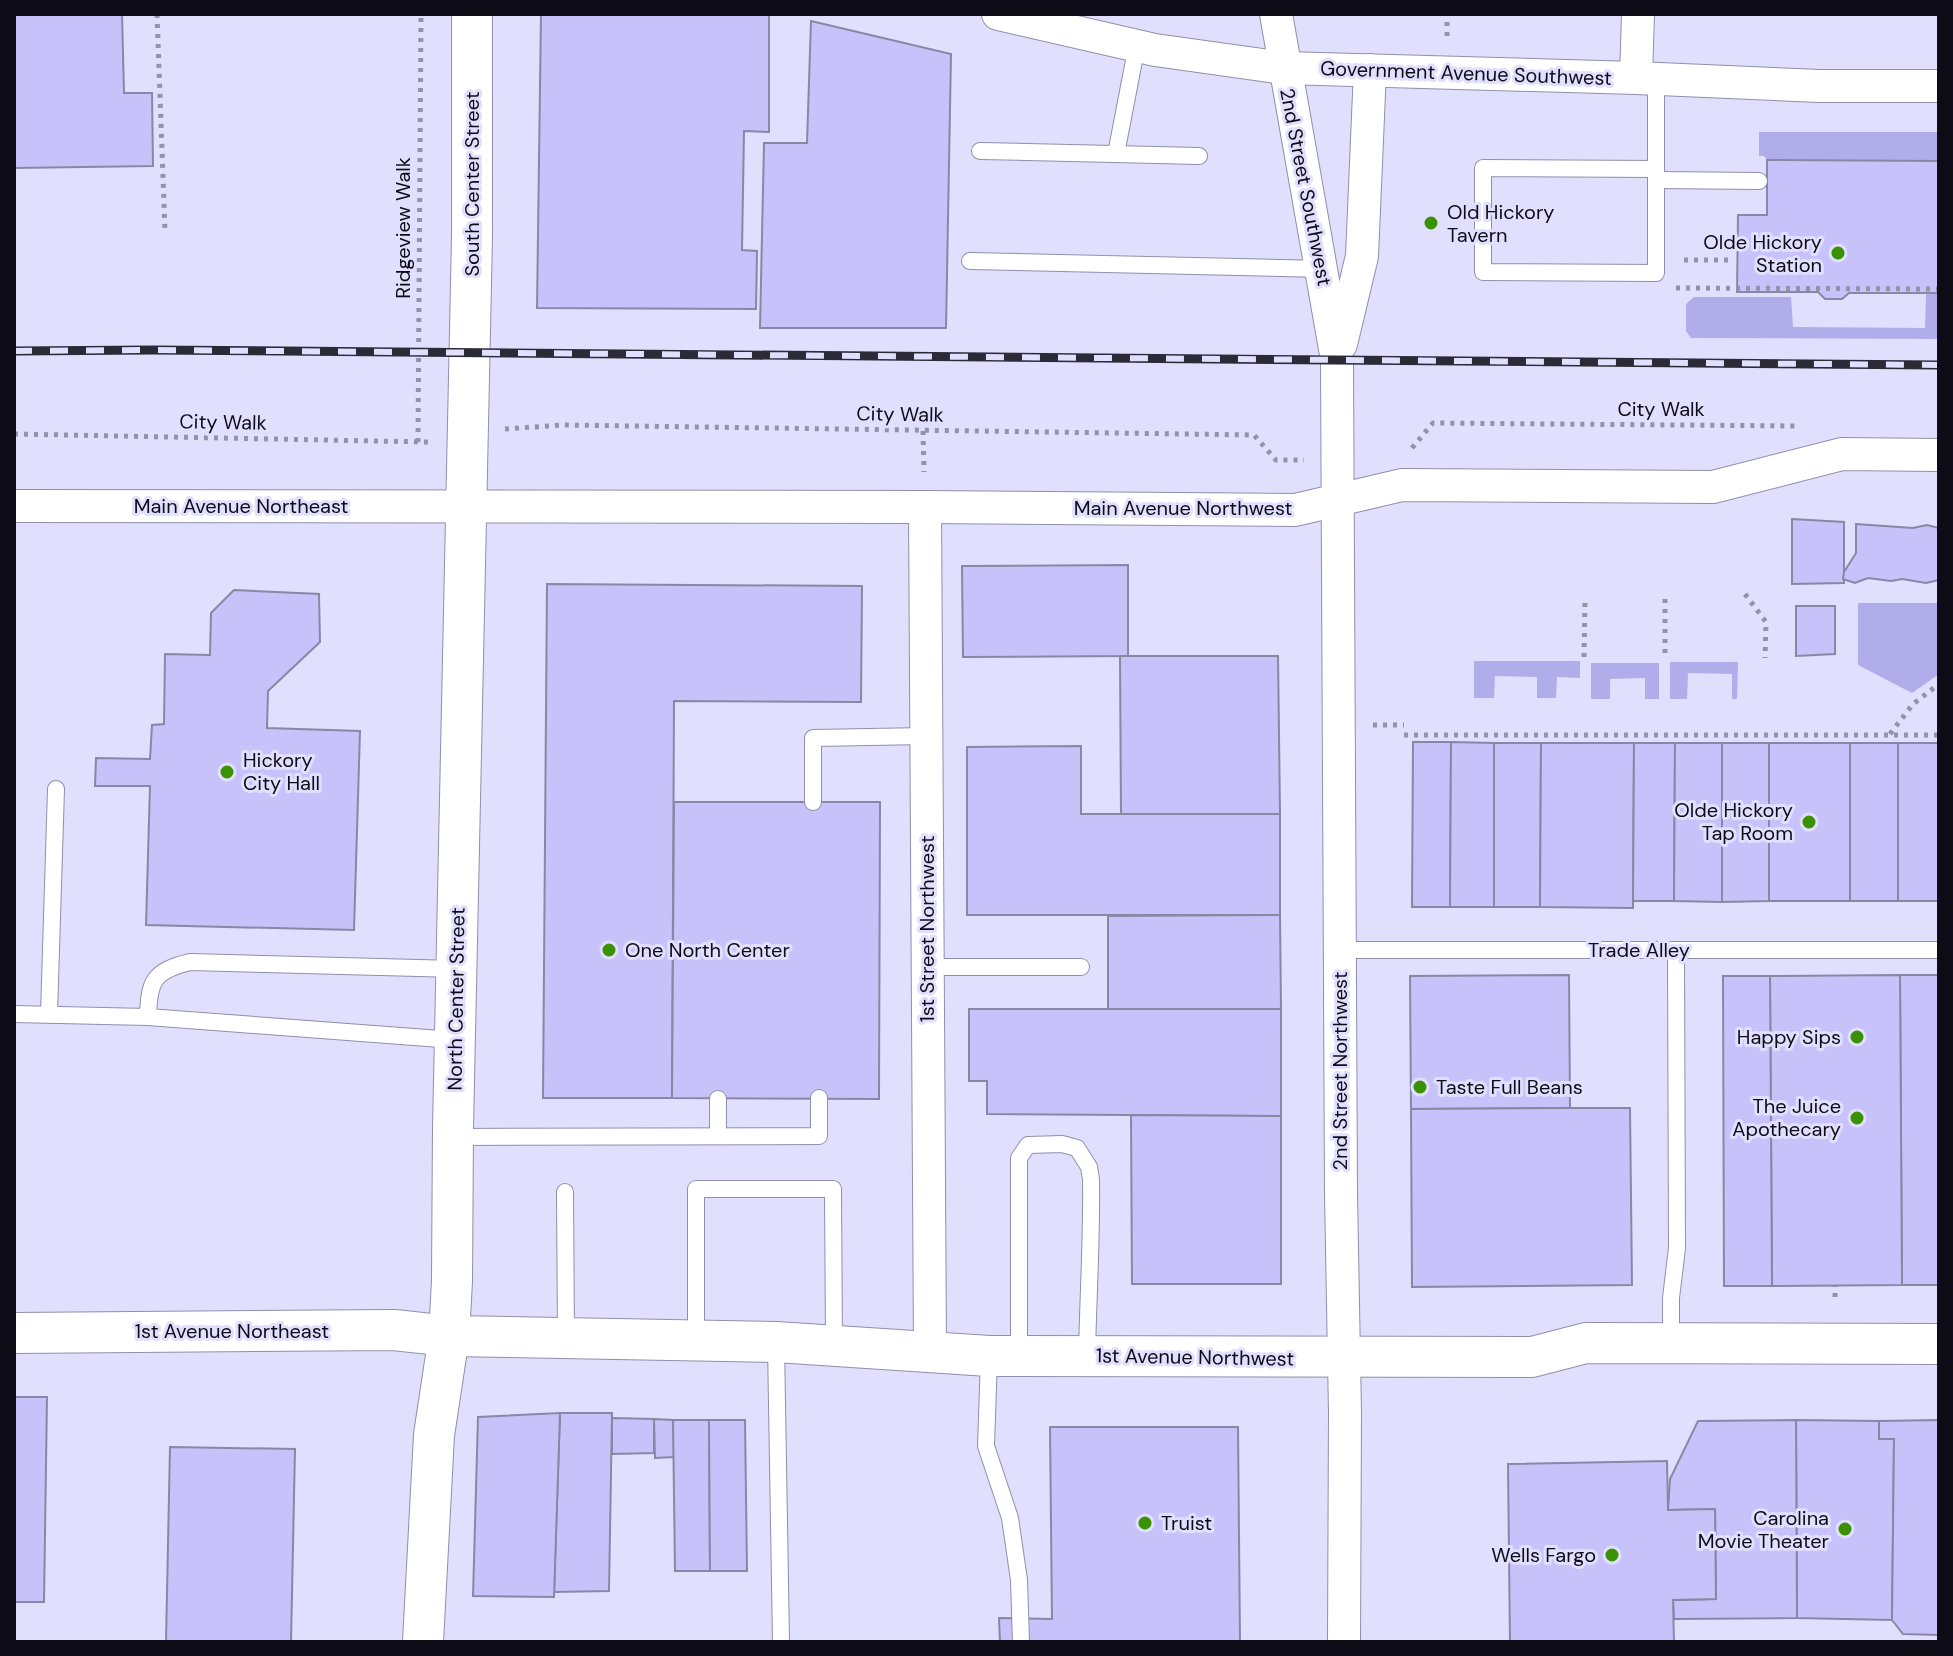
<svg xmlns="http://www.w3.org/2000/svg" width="1953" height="1656" font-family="'DM Sans',sans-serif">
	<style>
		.green { fill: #b1acea }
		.building { fill: #c7c3fa; stroke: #8987a4; stroke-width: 2 }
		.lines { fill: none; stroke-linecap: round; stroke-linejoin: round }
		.service-casing { stroke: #908fab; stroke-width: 18 }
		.minor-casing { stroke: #908fab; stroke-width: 34 }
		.tertiary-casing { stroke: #908fab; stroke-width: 42 }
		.path { stroke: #9492a9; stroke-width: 5; stroke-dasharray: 4 6; stroke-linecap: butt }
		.service { stroke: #fff; stroke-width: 16 }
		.minor { stroke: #fff; stroke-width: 32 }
		.tertiary { stroke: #fff; stroke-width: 40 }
		.rail-casing { stroke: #2b2a37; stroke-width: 9 }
		.rail { stroke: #e1dffe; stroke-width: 6; stroke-dasharray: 18; stroke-linecap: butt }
		.poi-dot { fill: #3a9203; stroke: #e1dffe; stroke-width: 3 }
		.labels { text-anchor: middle; stroke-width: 6; stroke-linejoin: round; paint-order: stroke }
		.street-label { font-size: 20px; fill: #0d0c16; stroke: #e1dffe }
		.poi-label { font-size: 20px; fill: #0d0c16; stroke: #e1dffe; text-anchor: end }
	</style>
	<rect width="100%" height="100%" fill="#e1dffe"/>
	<g class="green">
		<polygon points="1759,132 1939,132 1939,161 1767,160 1764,156 1759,156"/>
		<polygon points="1926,293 1939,293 1939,339 1691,338 1686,331 1686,304 1694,297 1791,297 1793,327 1925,328"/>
		<polygon points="1858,603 1939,603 1939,674 1912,693 1858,665"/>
		<polygon points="1474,661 1580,661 1580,678 1557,677 1556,698 1537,698 1537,677 1495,676 1494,698 1474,698"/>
		<polygon points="1670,662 1738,662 1737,699 1732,699 1732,674 1688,673 1687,699 1670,699"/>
		<polygon points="1591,663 1659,663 1659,699 1645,699 1645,678 1610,679 1610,699 1591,699"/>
	</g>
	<g class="building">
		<polygon points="14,14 122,14 124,93 152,93 153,166 14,168"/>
		<polygon points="541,14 769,14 769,132 744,131 742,250 757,251 756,309 537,308"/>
		<polygon points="811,21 951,54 946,328 760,328 764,143 807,143"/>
		<polygon points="1767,160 1939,161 1939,293 1849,293 1842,299 1825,299 1818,292 1737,292 1738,215 1767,215"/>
		<polygon points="1792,519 1844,522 1844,583 1792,584"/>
		<polygon points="1856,524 1913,528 1927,525 1939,528 1939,580 1926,583 1902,579 1891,581 1868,578 1855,583 1843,579 1844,572 1856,553"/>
		<polygon points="1128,565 1128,656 963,657 962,566"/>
		<polygon points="547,584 862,586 861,702 674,701 672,1098 543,1098"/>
		<polygon points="234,590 319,594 320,642 268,691 267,728 360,731 354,930 146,925 150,786 95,786 96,758 150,759 152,725 164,724 165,654 210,655 211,613"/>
		<polygon points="1796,606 1835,606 1835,654 1796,656"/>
		<polygon points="1120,656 1278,656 1280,814 1121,815"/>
		<polygon points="1413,742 1451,742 1450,907 1412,907"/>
		<polygon points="1451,742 1494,743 1494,907 1450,907"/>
		<polygon points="1494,743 1541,743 1540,907 1494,907"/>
		<polygon points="1541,743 1634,743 1633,908 1540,907"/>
		<polygon points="1634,743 1675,743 1674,901 1633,901"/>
		<polygon points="1675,743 1722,743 1722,902 1674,901"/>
		<polygon points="1722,743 1769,743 1769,901 1722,902"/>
		<rect x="1769" y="743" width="81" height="158"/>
		<rect x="1850" y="743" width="48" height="158"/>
		<rect x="1898" y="743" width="41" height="158"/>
		<polygon points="1081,746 1081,814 1280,814 1280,915 967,915 967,747"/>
		<polygon points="674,802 880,802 879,1099 672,1098"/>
		<polygon points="1280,915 1281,1009 1108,1010 1108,916"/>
		<polygon points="1569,975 1570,1108 1411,1109 1410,976"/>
		<polygon points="1900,975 1939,975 1939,1285 1902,1285"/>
		<polygon points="1900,975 1902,1285 1772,1286 1770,976"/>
		<polygon points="1723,976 1770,976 1772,1286 1724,1286"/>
		<polygon points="969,1009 1281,1009 1281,1116 987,1114 987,1081 969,1081"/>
		<polygon points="1570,1108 1630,1108 1632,1285 1412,1287 1411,1109"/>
		<polygon points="1131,1115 1281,1116 1281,1284 1132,1284"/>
		<polygon points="14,1397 47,1397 44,1602 14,1602"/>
		<polygon points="560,1413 612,1413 609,1591 554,1592"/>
		<polygon points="560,1413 554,1597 473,1596 478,1417"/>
		<polygon points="612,1418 654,1419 654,1453 612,1454"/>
		<polygon points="654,1419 673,1420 674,1457 655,1458"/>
		<polygon points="673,1420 709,1420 710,1571 675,1571"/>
		<polygon points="709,1420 745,1420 747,1571 710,1571"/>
		<polygon points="1796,1420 1879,1421 1879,1439 1894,1439 1892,1620 1797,1618"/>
		<polygon points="1796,1420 1797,1618 1674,1619 1673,1600 1716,1599 1715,1509 1668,1510 1670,1479 1698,1421"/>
		<polygon points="1939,1420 1939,1635 1903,1634 1892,1620 1894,1439 1879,1439 1879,1421"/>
		<polygon points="1050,1427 1238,1427 1240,1642 1000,1642 999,1618 1052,1619"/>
		<polygon points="170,1447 295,1449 291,1642 166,1642"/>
		<polygon points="1667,1461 1668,1510 1715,1509 1716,1599 1673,1600 1674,1642 1510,1642 1508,1464"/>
	</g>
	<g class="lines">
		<g class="service-casing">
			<g id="service">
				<polyline points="980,151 1199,156"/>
				<polyline points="1116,154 1137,45"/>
				<polyline points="1656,169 1483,168 1483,272 1656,273 1656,79"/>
				<polyline points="1657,180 1759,181"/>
				<polyline points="970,261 1323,269"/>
				<polyline points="813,802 813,738 926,736"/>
				<polyline points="1340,950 1939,950"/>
				<polyline points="927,967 1081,967"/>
				<path d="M14,1014L148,1017C149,981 153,971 190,962L457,969"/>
				<polyline points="49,1014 56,789"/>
				<polyline points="148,1017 454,1040"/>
				<polyline points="718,1099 718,1136"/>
				<polyline points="455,1137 819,1136 819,1098"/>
				<polyline points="565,1192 566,1338"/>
				<polyline points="696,1341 696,1189 833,1189 834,1345"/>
				<polyline points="1671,1343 1671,1298 1677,1248 1676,950"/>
				<polyline points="776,1344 781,1642"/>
				<path d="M1019,1355V1158L1028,1145L1062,1144L1077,1148L1089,1167L1091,1179C1092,1238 1088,1297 1087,1356"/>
				<polyline points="989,1357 986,1446 1010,1518 1019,1580 1021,1642"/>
			</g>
		</g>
		<g class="minor-casing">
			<g id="minor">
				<polyline points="998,14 1155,50 1284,68 1636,78 1819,86 1939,86"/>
				<polyline points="1276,14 1337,360 1341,1193 1345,1413 1344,1642"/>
				<polyline points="1636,78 1638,14"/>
				<polyline points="1341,344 1362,256 1370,70"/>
				<polyline points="14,506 925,507 1295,510 1402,485 1713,487 1842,454 1939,455"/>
				<polyline points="925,507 930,1351"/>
			</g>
		</g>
		<g class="tertiary-casing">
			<g id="tertiary">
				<polyline points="14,1333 394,1330 449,1336 776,1342 989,1356 1532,1357 1586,1343 1939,1344"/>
				<polyline points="423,1642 434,1435 449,1336 452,1281 453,1128 472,236 472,14"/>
			</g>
		</g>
		<g class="path">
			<polyline points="157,14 165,231"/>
			<polyline points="1447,36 1447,14"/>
			<polyline points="1684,260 1731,260"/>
			<polyline points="1676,288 1939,289"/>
			<polyline points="505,429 563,425 1254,435 1276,460 1304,460"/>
			<polyline points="923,431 924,472"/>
			<polyline points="14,434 428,442"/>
			<polyline points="418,442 421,14"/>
			<polyline points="1412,448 1433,423 1798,426"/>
			<polyline points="1745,594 1766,622 1765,658"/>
			<polyline points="1665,599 1665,657"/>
			<polyline points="1584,657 1585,598"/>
			<polyline points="1373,725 1404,725"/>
			<polyline points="1890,734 1913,704 1939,684"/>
			<polyline points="1404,735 1939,735"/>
			<polyline points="1835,1297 1835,1286"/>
		</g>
		<use href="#service" class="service"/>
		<use href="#minor" class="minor"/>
		<use href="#tertiary" class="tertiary"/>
		<g class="rail-casing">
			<polyline id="rail" points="14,351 153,350 1939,365"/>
		</g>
		<use href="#rail" class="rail"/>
	</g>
	<g class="poi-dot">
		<circle cx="1431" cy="223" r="8"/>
		<circle cx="1838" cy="253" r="8"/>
		<circle cx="227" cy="772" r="8"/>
		<circle cx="1809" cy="822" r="8"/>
		<circle cx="609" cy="950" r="8"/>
		<circle cx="1857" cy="1037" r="8"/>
		<circle cx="1420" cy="1087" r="8"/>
		<circle cx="1857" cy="1118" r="8"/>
		<circle cx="1145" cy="1523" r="8"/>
		<circle cx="1845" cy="1529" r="8"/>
		<circle cx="1612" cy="1555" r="8"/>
	</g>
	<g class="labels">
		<g class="street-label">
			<text transform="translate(1466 73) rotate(2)" y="7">Government Avenue Southwest</text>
			<text transform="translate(472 184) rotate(-90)" y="7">South Center Street</text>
			<text transform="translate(1306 187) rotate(79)" y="7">2nd Street Southwest</text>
			<text transform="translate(403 228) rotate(-90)" y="7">Ridgeview Walk</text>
			<text x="1661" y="416">City Walk</text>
			<text transform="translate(900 414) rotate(1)" y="7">City Walk</text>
			<text transform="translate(223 422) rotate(1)" y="7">City Walk</text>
			<text x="241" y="513">Main Avenue Northeast</text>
			<text x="1183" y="515">Main Avenue Northwest</text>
			<text transform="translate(927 929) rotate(-90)" y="7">1st Street Northwest</text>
			<text x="1639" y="957">Trade Alley</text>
			<text transform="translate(456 999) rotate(-89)" y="7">North Center Street</text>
			<text transform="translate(1340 1071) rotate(-90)" y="7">2nd Street Northwest</text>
			<text x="232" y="1338">1st Avenue Northeast</text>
			<text transform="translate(1195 1357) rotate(1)" y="7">1st Avenue Northwest</text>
		</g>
		<g class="poi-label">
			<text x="1447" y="219" text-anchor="start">Old Hickory<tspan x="1447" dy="23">Tavern</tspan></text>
			<text x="1822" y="249">Olde Hickory<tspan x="1822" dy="23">Station</tspan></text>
			<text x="243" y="767" text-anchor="start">Hickory<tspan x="243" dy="23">City Hall</tspan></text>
			<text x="1793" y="817">Olde Hickory<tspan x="1793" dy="23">Tap Room</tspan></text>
			<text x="625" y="957" text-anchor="start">One North Center</text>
			<text x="1841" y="1044">Happy Sips</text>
			<text x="1436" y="1094" text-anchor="start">Taste Full Beans</text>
			<text x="1841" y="1113">The Juice<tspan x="1841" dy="23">Apothecary</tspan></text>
			<text x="1829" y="1525">Carolina<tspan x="1829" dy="23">Movie Theater</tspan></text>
			<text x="1161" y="1530" text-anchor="start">Truist</text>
			<text x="1596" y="1562">Wells Fargo</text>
		</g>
	</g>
	<rect width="1953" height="1656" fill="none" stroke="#0d0c16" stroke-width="32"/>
</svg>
